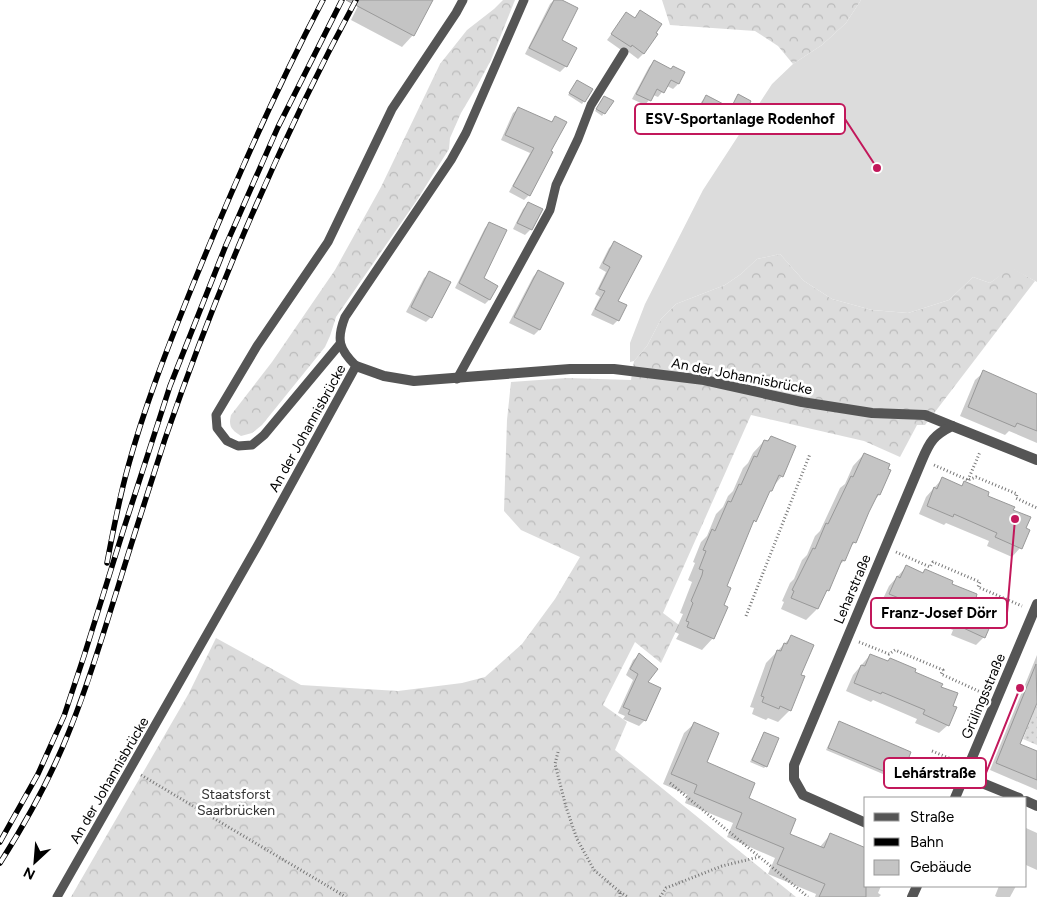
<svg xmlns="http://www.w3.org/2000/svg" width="1037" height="897" font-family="Figtree,sans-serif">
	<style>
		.grass { fill: url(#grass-dots) }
		.forest { fill: url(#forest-crowns) }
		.pitch { fill: #dcdcdc }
		.shadow { fill: #0003 }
		.building { fill: #c4c4c4; stroke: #999 }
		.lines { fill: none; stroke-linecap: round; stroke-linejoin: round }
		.path { stroke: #777; stroke-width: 3; stroke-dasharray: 1 2.5; stroke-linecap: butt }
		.service { stroke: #555; stroke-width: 9 }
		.minor { stroke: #555; stroke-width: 10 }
		.rail-casing { stroke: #000; stroke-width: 5.5 }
		.rail { stroke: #fff; stroke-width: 4; stroke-dasharray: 11; stroke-linecap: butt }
		.labels { text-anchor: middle; stroke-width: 5; stroke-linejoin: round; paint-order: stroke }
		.street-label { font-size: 14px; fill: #000; stroke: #fff }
		.park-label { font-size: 14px; fill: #333; stroke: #fff }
		.leader { fill: none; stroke: #c2185b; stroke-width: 2 }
		.callout-dot { fill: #c2185b; stroke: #fff; stroke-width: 2 }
		.callout { fill: #fff; stroke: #c2185b; stroke-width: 2 }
		.callout-label { font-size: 15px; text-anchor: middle; font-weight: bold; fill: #000 }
	</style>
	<defs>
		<pattern id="grass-dots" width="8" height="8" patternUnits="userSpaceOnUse" patternTransform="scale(1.25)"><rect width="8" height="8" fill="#dcdcdc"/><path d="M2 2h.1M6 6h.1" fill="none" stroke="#bbb" stroke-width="1.8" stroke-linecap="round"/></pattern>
		<pattern id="forest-crowns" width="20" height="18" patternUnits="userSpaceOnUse" patternTransform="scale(1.25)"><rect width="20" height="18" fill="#dcdcdc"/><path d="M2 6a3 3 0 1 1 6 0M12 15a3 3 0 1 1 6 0" fill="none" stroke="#bbb"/></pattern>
	</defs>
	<rect width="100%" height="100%" fill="#fff"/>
	<polygon class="grass" points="1037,703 1037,745 1023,739"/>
	<g class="forest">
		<path d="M503,0H515L491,60L477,86L461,113L450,138L449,149L417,200L336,317L330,336L325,347L262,425L252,433L241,436C232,430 228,427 231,415L272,362L335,270L381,187L440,64L467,30L494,9Z"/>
		<polygon points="662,0 861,0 846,23 822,45 793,64 778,46 755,31 670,25"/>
		<polygon points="780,254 804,281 832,299 872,310 908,313 949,300 973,277 990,283 1011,267 1035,281 925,425 917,425 900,457 864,441 751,415 663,613 679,625 661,663 635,642 603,705 627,722 615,750 796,897 71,897 189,693 216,638 301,685 398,691 462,683 485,677 522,644 555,599 580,557 521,530 504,511 507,420 511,382 567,378 631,380 634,361 647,346 661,319 676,304 725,285 741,274 757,259"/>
	</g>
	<polygon class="pitch" points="861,0 1037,0 1037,282 1011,268 990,283 973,277 949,300 908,313 872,310 832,299 804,281 780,254 757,259 741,274 725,285 676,304 661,319 647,346 634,361 630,362 630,343 645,304 703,190 772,84 793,64 822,45 846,23"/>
	<g class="shadow">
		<polygon points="361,0 432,0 413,35 402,47 351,20"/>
		<polygon points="554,0 559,0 560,41 575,48 566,66 560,72 525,54 550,4"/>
		<polygon points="641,11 644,53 638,59 626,50 624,52 607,40 626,14 634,19"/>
		<polygon points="654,61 670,70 673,67 684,73 678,84 673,89 667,86 658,97 653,95 645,105 632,99 649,67"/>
		<polygon points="577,81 584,101 582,104 568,95"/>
		<polygon points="739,96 742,116 738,120 727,114 719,129 714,134 691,122 702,101 707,97 730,109"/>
		<polygon points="602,99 604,113 602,116 595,111"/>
		<polygon points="518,109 550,123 555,118 550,152 529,195 524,200 509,192 530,153 501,140 513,113"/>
		<polygon points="528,204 531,229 525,235 513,229 523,209"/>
		<polygon points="490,223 482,278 497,286 489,300 485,304 455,288 485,228"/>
		<polygon points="614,243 617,301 625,306 618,320 613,325 591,315 600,297 595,294 606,272 599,268 609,248"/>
		<polygon points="538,271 539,330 534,335 509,323 533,277"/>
		<polygon points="430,273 431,317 426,322 406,312 424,278"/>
		<polygon points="984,372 1037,394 1037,443 1009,431 1005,435 960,416 975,380"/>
		<polygon points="771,437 782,476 766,495 755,521 750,526 725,587 722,606 713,638 702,650 676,639 679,634 675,632 683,614 680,613 692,582 688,580 695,563 693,562 701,542 707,536 716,514 723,507 728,496 733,491 743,468 748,463 753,453 764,441 766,442"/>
		<polygon points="864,454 889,471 879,495 874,500 855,542 849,548 844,561 838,566 828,590 823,595 817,609 806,620 781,609 784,602 782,601 790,583 794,579 802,560 807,555 815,536 820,531 840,488 845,484 853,466"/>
		<polygon points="942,479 960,487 964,483 1012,511 1024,529 1020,548 1012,557 987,546 989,541 946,523 944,525 919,514 926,497"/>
		<polygon points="906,567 974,598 989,616 984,637 976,645 951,635 953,630 909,612 907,613 881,603 889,586"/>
		<polygon points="791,637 800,676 790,710 778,722 768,718 766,720 752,714 754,708 750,707 766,663"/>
		<polygon points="639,655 646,682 645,720 639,726 623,719 625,716 618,713 633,680 626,675 633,660"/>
		<polygon points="870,655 913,673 940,687 952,706 948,725 939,733 915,723 917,719 873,700 871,702 846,691 853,675"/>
		<polygon points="1037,655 1037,700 1019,745 1037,753 1037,790 990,770"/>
		<polygon points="839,723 904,765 911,782 909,785 826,750"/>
		<polygon points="694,724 705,763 788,835 819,848 830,835 866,886 881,886 878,893 881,895 879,897 815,897 816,894 768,874 775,858 727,837 733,823 685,803 688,795 663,784 684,733"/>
		<polygon points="764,733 766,766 764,768 750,762"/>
		<polygon points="1026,828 1037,833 1037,870 1026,865"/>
		<polygon points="999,886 1016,886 1010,897 997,897 995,896"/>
	</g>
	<g class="building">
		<polygon points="346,0 433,0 414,36"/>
		<polygon points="554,0 562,0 578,8 562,40 577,48 567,67 529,48"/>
		<polygon points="640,10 662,24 656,33 658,34 644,54 632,45 631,47 611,34 626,12 635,18"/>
		<polygon points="654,60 671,69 673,66 685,72 679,84 671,80 664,93 657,89 651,101 636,94"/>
		<polygon points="577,80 593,89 585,102 569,93"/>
		<polygon points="738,94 751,101 743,117 730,110 720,130 695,117 706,95 731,108"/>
		<polygon points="604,96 614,101 605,114 596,109"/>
		<polygon points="518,107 552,122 555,116 567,122 551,151 553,152 530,196 513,186 534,148 505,135"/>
		<polygon points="528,202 543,209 532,230 517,223"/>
		<polygon points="489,222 507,230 484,278 498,286 490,300 459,283"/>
		<polygon points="614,241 642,256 618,301 627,305 619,321 595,309 605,291 599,289 610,267 603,263"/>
		<polygon points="538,270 564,283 540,330 514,317"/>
		<polygon points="429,271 451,282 432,318 411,307"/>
		<polygon points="983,370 1037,394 1037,431 1017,423 1015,427 968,407"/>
		<polygon points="771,436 796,446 783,477 779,475 772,491 770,491 756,522 754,520 727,586 731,588 724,605 728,607 714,639 687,627 689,622 686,621 693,603 691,601 702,575 703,570 699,569 706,551 703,550 712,529 715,531 728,501 731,502 739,484 741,485 754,456 757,457 764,440 768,441"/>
		<polygon points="864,453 890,464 888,469 891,470 880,495 878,494 869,512 856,543 853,542 845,561 842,560 829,591 827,590 818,609 791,598 794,591 792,590 813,548 815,549 826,523 828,524 851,476 853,477"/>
		<polygon points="942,477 962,486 964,481 989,492 988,496 1015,507 1013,510 1031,517 1026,528 1030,530 1022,549 995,537 997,533 954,514 953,517 927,506 934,487 937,489"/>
		<polygon points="906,565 923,573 925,569 953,581 952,584 977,594 976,598 994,606 990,615 994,617 985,638 959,626 961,621 917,603 916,605 889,594 897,576 900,578"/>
		<polygon points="791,635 814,645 801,675 805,676 791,711 780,706 779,709 762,702 764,697 761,696 777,650 781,651 784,643 787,644"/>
		<polygon points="639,653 658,669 648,682 661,688 646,721 628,714 630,710 623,707 638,674 630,669"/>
		<polygon points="870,654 888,661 890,658 916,669 915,672 943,684 941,687 958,693 953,706 957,707 949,726 923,714 925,710 882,692 881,694 854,683 861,665 865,666"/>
		<polygon points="1036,664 1037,703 1020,744 1037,751 1037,780 996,763"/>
		<polygon points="839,721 911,752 906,765 918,770 912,783 828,748"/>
		<polygon points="694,722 719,733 707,762 755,783 749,798 796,819 790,834 824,848 830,833 866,848 866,897 819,897 825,884 777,864 784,848 736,828 742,813 694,793 697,785 671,774"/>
		<polygon points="764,732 779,738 767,767 752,760"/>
	</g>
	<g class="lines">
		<g class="path">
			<polyline points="934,465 968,480 976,477 1017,494 1016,498 1037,508"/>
			<polyline points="968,480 980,452"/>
			<polyline points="896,552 930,567 933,562 980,582 978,587 1022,606"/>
			<polyline points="746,616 810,454"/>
			<polyline points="859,642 889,654 895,650 943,670 941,674 985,694"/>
			<polyline points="932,751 956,761"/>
			<polyline points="558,752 555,764 566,807 577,839 594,870 620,892 620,897"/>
			<polyline points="141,775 346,897"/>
			<polyline points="670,783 808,897"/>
			<polyline points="620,892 628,897"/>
			<polyline points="660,897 666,888 722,866 759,857"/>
		</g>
		<g class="service">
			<polyline points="340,344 264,435 252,445 238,446 227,441 217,428 216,415 257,346 328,242 392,109 456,13 463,0"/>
			<polyline points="457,379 550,210 556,185 578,139 591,105 624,52"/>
			<path d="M57,897L259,543L356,366C339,349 336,340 345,317L451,160L466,133L524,0"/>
		</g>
		<g class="minor">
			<polyline points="356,366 384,376 414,381 570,369 614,369 704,380 802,402 872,413 925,415 952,426"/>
			<polyline points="965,776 1019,798"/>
			<polyline points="955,798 1037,604"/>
			<polyline points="1026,801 1037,806"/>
			<path d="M866,823L803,795L794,779V765L922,460C930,441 934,435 952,426L1037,460"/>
			<polyline points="912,897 917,886"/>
		</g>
		<g class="rail-casing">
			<g id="rail">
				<path d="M107,563C113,531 119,499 128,467C144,408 167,349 190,292C230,193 273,95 323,0"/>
				<polyline points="0,842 38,774 64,716 84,656 124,528 170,386 226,245 278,127 342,0"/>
				<path d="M0,863C26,822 50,779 68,734C88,686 102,637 118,587C133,538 149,489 165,439C217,288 280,141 356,0"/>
			</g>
		</g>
		<use href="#rail" class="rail"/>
	</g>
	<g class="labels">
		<g class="street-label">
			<text transform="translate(742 376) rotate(11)" y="5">An der Johannisbrücke</text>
			<text transform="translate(307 428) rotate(-61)" y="5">An der Johannisbrücke</text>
			<text transform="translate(852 589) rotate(-67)" y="5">Leharstraße</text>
			<text transform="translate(983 696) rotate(-67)" y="5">Grülingsstraße</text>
			<text transform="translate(109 780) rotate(-60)" y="5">An der Johannisbrücke</text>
		</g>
		<g class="park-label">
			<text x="236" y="799">Staatsforst<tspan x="236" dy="16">Saarbrücken</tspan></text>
		</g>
	</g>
	<path class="leader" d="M877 168L845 119M1015 519L1007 613M1020 688L986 773"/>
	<g class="callout-dot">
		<circle cx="877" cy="168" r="5"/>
		<circle cx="1015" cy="519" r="5"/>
		<circle cx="1020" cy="688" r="5"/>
	</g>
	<g class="callout">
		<rect x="635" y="104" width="210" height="30" rx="5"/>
		<rect x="871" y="598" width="136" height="30" rx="5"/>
		<rect x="884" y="758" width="102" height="30" rx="5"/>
	</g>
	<g class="callout-label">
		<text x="740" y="124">ESV-Sportanlage Rodenhof</text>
		<text x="939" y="618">Franz-Josef Dörr</text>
		<text x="935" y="778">Lehárstraße</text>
	</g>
	<rect x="864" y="797" width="162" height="90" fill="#ffffff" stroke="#999999"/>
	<rect x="874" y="813" width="25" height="8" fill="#555555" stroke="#999999"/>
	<text x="910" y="822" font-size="15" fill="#000000">Straße</text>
	<rect x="874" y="838" width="25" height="8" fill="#000000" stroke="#999999"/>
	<text x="910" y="847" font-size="15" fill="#000000">Bahn</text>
	<rect x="874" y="860" width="25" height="15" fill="#c4c4c4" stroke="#999999"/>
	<text x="910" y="872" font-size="15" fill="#000000">Gebäude</text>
	<g transform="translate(35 862) rotate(206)" stroke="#ffffff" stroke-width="4" paint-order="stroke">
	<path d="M0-4L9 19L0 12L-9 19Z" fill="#000000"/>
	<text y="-8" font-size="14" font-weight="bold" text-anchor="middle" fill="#000000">N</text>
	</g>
</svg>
